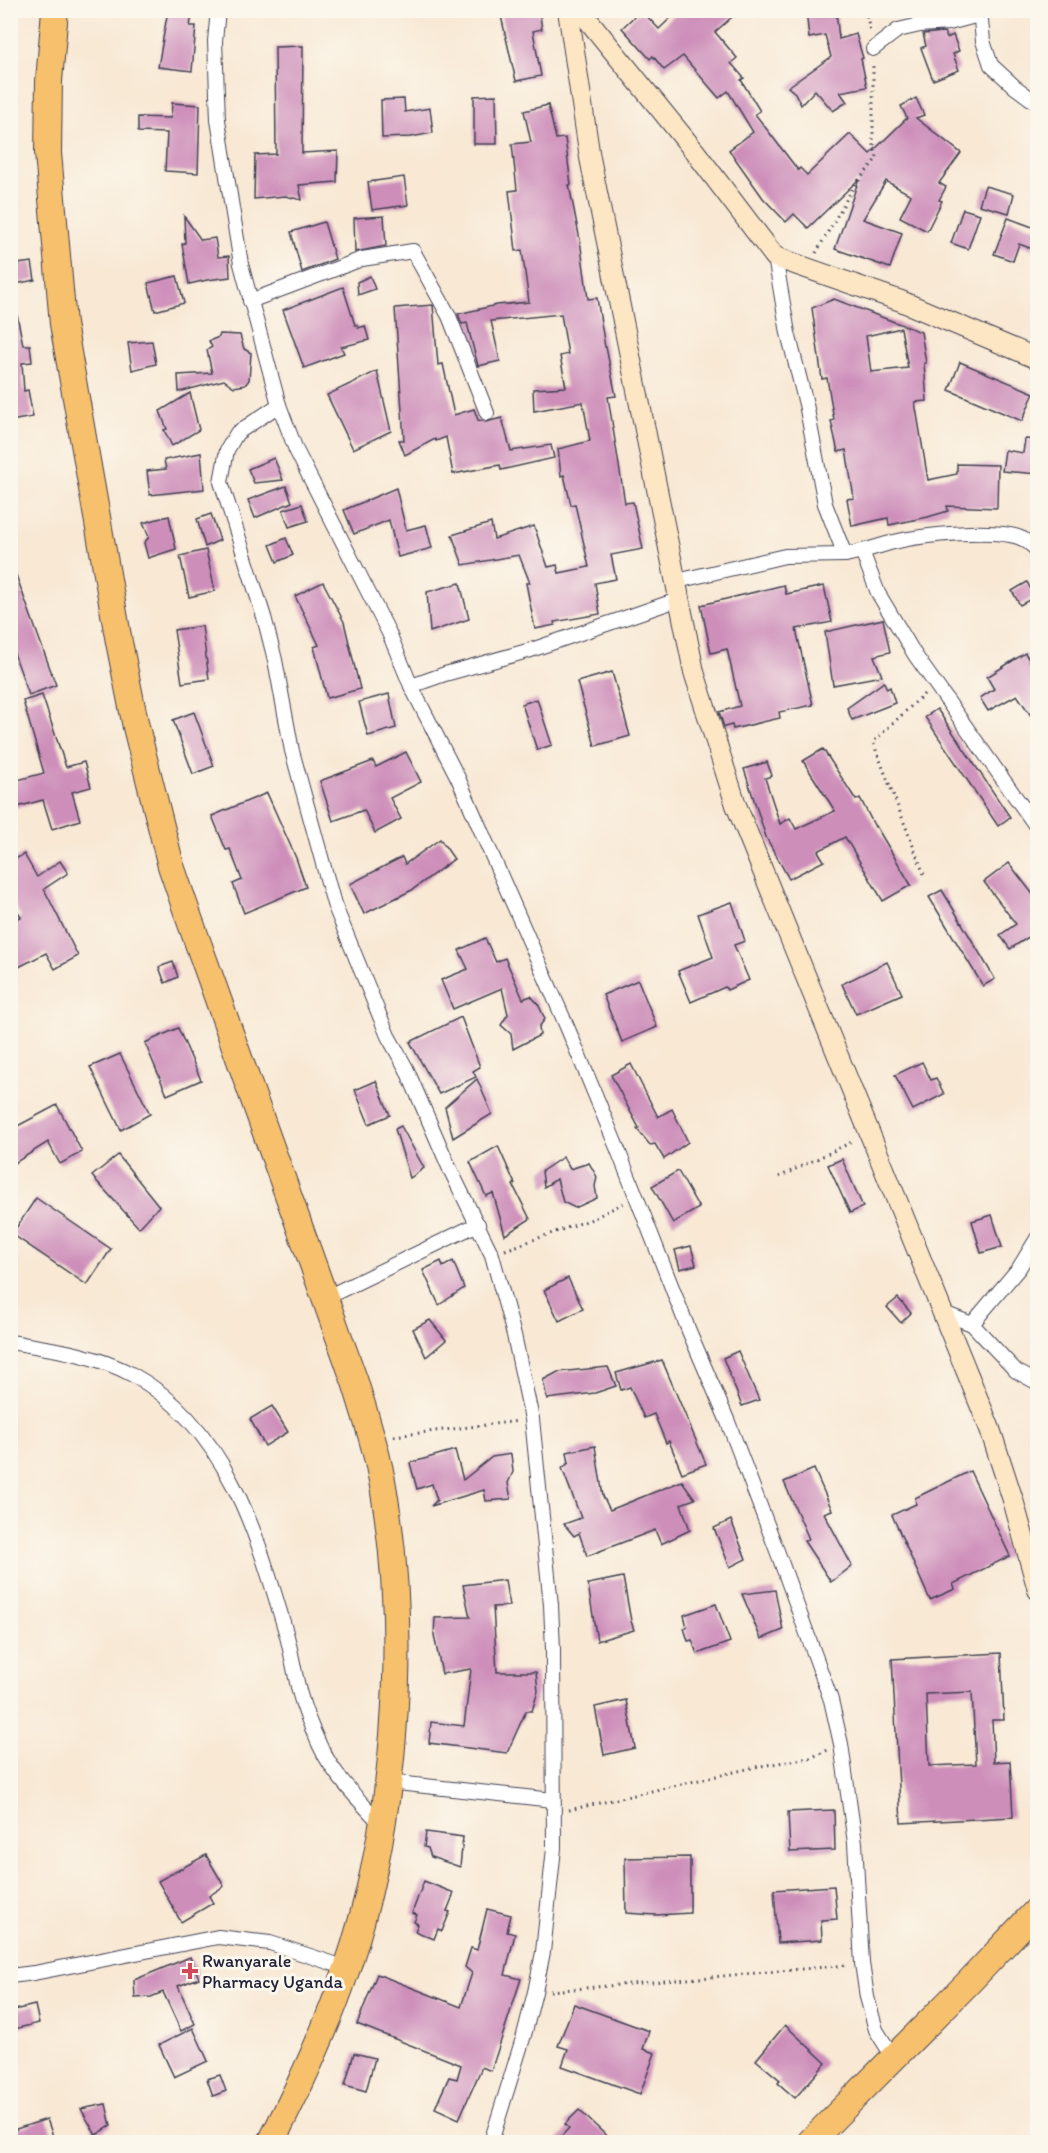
<svg xmlns="http://www.w3.org/2000/svg" width="1048" height="2153" font-family="Itim,sans-serif">
	<style>
		.building { fill: #cd8eba; fill-rule: evenodd }
		.lines { fill: none; stroke-linecap: round; stroke-linejoin: round }
		.street-casing { stroke: #424052; stroke-width: 16 }
		.secondary-casing { stroke: #424052; stroke-width: 22 }
		.highway-casing { stroke: #424052; stroke-width: 28 }
		.path { stroke: #424052; stroke-width: 3; stroke-dasharray: 1.5 4.5; stroke-linecap: butt }
		.street { stroke: #fff; stroke-width: 14 }
		.secondary { stroke: #fce6c4; stroke-width: 20 }
		.highway { stroke: #f7c06c; stroke-width: 26 }
		.poi-dot { fill: #d1495b; stroke: #fbf7ec; stroke-width: 2 }
		.labels { text-anchor: middle; stroke-width: 6; stroke-linejoin: round; paint-order: stroke }
		.poi-label { font-size: 18px; fill: #22223b; stroke: #fbf7ec; text-anchor: start }
	</style>
	<rect width="100%" height="100%" fill="#fbf7ec"/>
	<filter id="ink" filterUnits="userSpaceOnUse"><feTurbulence type="fractalNoise" baseFrequency=".0167" numOctaves="2"/><feDisplacementMap in="SourceGraphic" scale="12" xChannelSelector="R" yChannelSelector="G"/><feConvolveMatrix kernelMatrix="1 2 1 2 8 2 1 2 1" color-interpolation-filters="sRGB"/></filter>
	<filter id="wash" filterUnits="userSpaceOnUse"><feTurbulence type="fractalNoise" baseFrequency=".008" numOctaves="4" result="noise"/><feDisplacementMap in="SourceGraphic" scale="24" xChannelSelector="R" yChannelSelector="G"/><feGaussianBlur stdDeviation="1.35" result="paint"/><feColorMatrix in="noise" values="0 0 0 0 0 0 0 0 0 0 0 0 0 0 0 0 0 1.4 0 .05"/><feComposite in="paint" operator="in"/></filter>
	<g filter="url(#wash)">
		<rect width="100%" height="100%" fill="#f8e8d4"/>
		<g id="blocks">
			<g class="building">
				<polygon points="168,10 193,10 190,26 196,26 192,71 158,67"/>
				<polygon points="509,10 539,10 542,29 533,31 541,76 516,81 501,16 510,14"/>
				<polygon points="641,10 659,29 679,10 740,10 715,32 737,58 731,63 744,78 741,80 760,111 755,114 798,170 800,168 807,175 850,134 870,154 907,118 901,106 916,98 924,115 916,118 961,153 939,183 946,187 939,200 942,201 927,231 900,217 911,195 886,181 863,219 902,233 890,268 835,249 859,179 808,228 794,214 786,222 763,198 729,150 753,132 728,91 719,98 683,56 664,70 653,56 650,59 622,28"/>
				<polygon points="806,10 836,10 839,39 856,34 863,58 861,59 867,87 840,92 847,102 833,111 815,90 801,105 795,93 788,87 831,57 825,35 809,38"/>
				<polygon points="944,32 947,38 953,35 959,51 953,54 959,70 933,80 921,48 926,46 923,34"/>
				<polygon points="303,46 302,153 338,151 337,182 299,185 302,200 285,196 254,199 255,155 276,154 275,47"/>
				<polygon points="496,95 497,144 474,144 474,96"/>
				<polygon points="404,99 405,112 430,108 433,133 411,137 382,138 381,100"/>
				<polygon points="172,103 200,105 198,173 165,171 167,133 138,132 138,117 171,118"/>
				<polygon points="548,105 556,139 565,138 571,185 569,185 580,240 588,299 597,298 605,347 606,347 616,396 608,397 625,503 633,502 643,549 611,555 616,579 595,583 600,614 554,622 555,625 535,629 526,583 530,583 519,555 463,565 452,535 491,523 494,539 534,526 548,567 557,565 559,573 589,567 575,504 571,505 564,475 561,476 558,449 590,441 583,402 534,411 533,389 566,387 560,356 568,354 561,314 491,321 500,361 478,366 467,323 462,324 458,314 497,305 529,302 522,250 516,251 509,191 517,190 512,144 531,142 524,111"/>
				<polygon points="404,177 408,205 372,210 368,182"/>
				<polygon points="985,186 1014,194 1009,213 979,205"/>
				<polygon points="963,209 980,214 968,249 951,243"/>
				<polygon points="184,216 201,240 215,238 218,257 229,256 230,277 207,280 189,284 182,244 185,243"/>
				<polygon points="384,216 386,246 355,252 354,218"/>
				<polygon points="1008,218 1038,229 1038,251 1019,244 1013,261 994,254"/>
				<polygon points="324,222 335,259 302,272 291,232"/>
				<polygon points="32,262 35,280 10,285 10,265"/>
				<polygon points="177,276 184,303 155,311 148,283"/>
				<polygon points="370,276 375,289 358,295 357,282"/>
				<polygon points="343,287 355,325 357,325 358,328 365,326 369,340 341,347 344,353 304,368 283,310"/>
				<path d="M834,299L921,332L926,363H924L927,401L915,402L928,480L957,474V464L998,465L997,508L947,506L948,511L928,517L889,525L888,518L852,526L847,499L854,498L846,450L838,452L831,421L834,420L827,378L822,379L812,308ZM901,328L908,368L871,372L866,336Z"/>
				<polygon points="433,305 438,365 443,364 454,415 474,409 478,420 486,422 502,418 511,451 551,445 554,458 501,470 500,465 453,474 446,437 436,441 435,439 405,455 399,440 404,440 395,308"/>
				<polygon points="17,315 23,345 30,345 32,362 22,363 24,391 28,390 33,417 10,421 10,316"/>
				<polygon points="220,334 240,335 244,349 251,353 249,380 245,385 234,387 224,380 179,392 178,375 212,373 207,350 212,347 209,341 219,337"/>
				<polygon points="152,341 156,364 132,370 128,343"/>
				<polygon points="960,362 1034,393 1022,421 949,390"/>
				<polygon points="377,371 391,431 353,449 327,395"/>
				<polygon points="190,393 199,430 172,446 164,430 167,429 160,411"/>
				<polygon points="1025,439 1038,440 1038,474 1002,471 1005,450 1023,453"/>
				<polygon points="201,453 204,489 150,495 147,471 166,469 164,460"/>
				<polygon points="274,458 283,480 254,483 248,469"/>
				<polygon points="286,486 292,502 255,518 248,500"/>
				<polygon points="396,488 406,530 426,525 432,548 398,557 389,520 354,534 344,510"/>
				<polygon points="302,504 308,521 289,527 283,510"/>
				<polygon points="211,514 220,540 205,547 197,519"/>
				<polygon points="169,516 176,549 148,558 144,543 149,537 143,523"/>
				<polygon points="286,538 293,555 277,562 270,545"/>
				<polygon points="206,550 215,591 189,597 180,556"/>
				<polygon points="10,564 12,564 56,685 29,695 10,642"/>
				<polygon points="323,582 344,622 360,689 327,698 314,647 319,645 295,596"/>
				<polygon points="1027,582 1035,597 1020,605 1012,591"/>
				<polygon points="460,583 469,619 430,632 427,592"/>
				<polygon points="784,585 786,594 824,586 832,622 796,629 813,705 779,712 780,718 733,729 732,725 724,727 719,712 740,706 727,649 711,653 701,605"/>
				<polygon points="883,619 890,652 874,656 882,676 833,685 825,632"/>
				<polygon points="202,626 209,679 182,683 174,630"/>
				<polygon points="1025,653 1038,674 1038,726 1017,695 988,711 980,698 994,689 987,677"/>
				<polygon points="612,672 630,736 595,746 577,682"/>
				<polygon points="884,682 887,689 890,687 895,703 852,720 847,708"/>
				<polygon points="389,694 396,728 368,736 359,702"/>
				<polygon points="42,695 66,767 84,762 91,787 72,792 80,820 52,829 43,800 10,809 10,782 44,773 23,701"/>
				<polygon points="537,699 552,745 537,750 522,704"/>
				<polygon points="937,709 1010,817 998,826 925,717"/>
				<polygon points="194,712 214,766 193,774 173,720"/>
				<polygon points="823,749 856,800 860,798 875,827 876,826 911,885 883,901 845,837 818,851 824,861 789,879 766,837 744,769 767,762 772,776 765,778 780,824 790,818 796,829 835,811 803,761"/>
				<polygon points="406,752 421,782 390,798 401,819 375,833 364,810 333,821 320,781 373,761 376,767"/>
				<polygon points="267,793 296,858 306,887 244,913 233,884 242,880 230,849 226,850 212,816"/>
				<polygon points="440,839 454,859 412,890 364,914 350,884 402,857 405,864"/>
				<polygon points="24,854 37,877 60,861 68,873 44,889 78,956 55,969 46,953 17,968 10,955 10,922 21,917 10,898 10,862"/>
				<polygon points="1009,863 1038,901 1038,931 1010,949 1000,935 1016,924 984,882"/>
				<polygon points="942,890 995,979 983,986 929,897"/>
				<polygon points="732,902 745,941 734,945 749,980 727,990 725,987 691,1002 678,971 713,957 698,914"/>
				<polygon points="485,938 496,962 505,958 523,999 531,996 538,1004 545,1019 539,1027 540,1035 513,1049 511,1034 501,1025 508,1014 502,988 453,1009 441,980 468,969 459,950"/>
				<polygon points="173,962 178,977 165,983 159,967"/>
				<polygon points="887,962 902,994 856,1014 842,984"/>
				<polygon points="638,980 657,1027 622,1042 603,995"/>
				<polygon points="461,1017 480,1067 473,1071 476,1077 439,1094 410,1042"/>
				<polygon points="178,1028 201,1080 167,1095 145,1043"/>
				<polygon points="120,1054 150,1114 121,1130 90,1067"/>
				<polygon points="922,1062 931,1080 936,1078 944,1094 913,1110 895,1075"/>
				<polygon points="631,1064 658,1117 672,1109 688,1142 664,1159 655,1144 650,1145 637,1129 639,1128 611,1075"/>
				<polygon points="477,1079 492,1114 453,1138 445,1107"/>
				<polygon points="376,1081 390,1115 369,1124 355,1090"/>
				<polygon points="57,1105 82,1152 60,1164 48,1142 10,1166 10,1130"/>
				<polygon points="401,1126 424,1168 410,1178 395,1129"/>
				<polygon points="498,1146 515,1184 513,1185 530,1219 505,1235 493,1193 486,1196 470,1162"/>
				<polygon points="118,1155 159,1206 139,1228 92,1176"/>
				<polygon points="563,1157 570,1169 589,1163 597,1177 595,1186 597,1198 575,1208 563,1202 557,1179 544,1187 542,1171"/>
				<polygon points="842,1159 863,1207 850,1213 828,1165"/>
				<polygon points="678,1171 699,1208 673,1223 652,1186"/>
				<polygon points="36,1198 111,1249 87,1285 12,1234"/>
				<polygon points="992,1215 1002,1247 981,1253 972,1221"/>
				<polygon points="691,1246 696,1265 680,1269 675,1250"/>
				<polygon points="441,1261 443,1267 453,1261 464,1288 439,1305 423,1270"/>
				<polygon points="568,1278 583,1309 559,1321 544,1290"/>
				<polygon points="898,1298 911,1313 901,1323 887,1307"/>
				<polygon points="430,1320 446,1340 426,1357 413,1329"/>
				<polygon points="738,1351 759,1400 742,1406 723,1358"/>
				<polygon points="662,1360 706,1464 682,1473 669,1441 666,1443 654,1414 644,1418 630,1387 621,1390 616,1373"/>
				<polygon points="608,1367 616,1386 595,1393 547,1399 543,1380 558,1372"/>
				<polygon points="272,1406 288,1432 265,1446 250,1419"/>
				<polygon points="595,1446 603,1496 610,1510 682,1481 695,1499 681,1504 690,1530 661,1544 655,1530 587,1556 579,1533 574,1536 564,1524 581,1518 562,1468 569,1463 567,1452"/>
				<polygon points="455,1450 463,1480 492,1457 511,1454 513,1472 508,1483 511,1499 486,1501 484,1490 431,1506 437,1500 432,1484 417,1489 410,1463"/>
				<polygon points="814,1469 832,1510 824,1513 852,1566 831,1582 804,1541 809,1539 784,1482"/>
				<polygon points="970,1471 1010,1556 953,1584 955,1589 930,1600 892,1515 916,1504 915,1498"/>
				<polygon points="731,1520 746,1559 730,1567 714,1528"/>
				<polygon points="623,1577 631,1621 634,1630 597,1641 588,1584"/>
				<polygon points="505,1580 509,1606 493,1607 497,1672 536,1672 538,1691 532,1711 526,1711 507,1753 429,1743 431,1722 464,1726 471,1669 442,1674 434,1635 435,1618 470,1617 463,1585"/>
				<polygon points="775,1590 783,1630 761,1639 742,1594"/>
				<polygon points="716,1604 730,1642 697,1654 692,1640 688,1641 684,1628 687,1627 684,1615"/>
				<path d="M1001,1653L1004,1720H992L994,1762L1010,1761L1013,1817L901,1823L892,1659ZM972,1692L976,1764L929,1766L926,1694Z"/>
				<polygon points="626,1700 635,1748 604,1755 595,1707"/>
				<polygon points="834,1810 835,1850 790,1852 788,1812"/>
				<polygon points="426,1832 463,1837 460,1867 431,1857 428,1848 424,1847"/>
				<polygon points="206,1855 224,1886 209,1896 213,1903 181,1922 158,1881"/>
				<polygon points="690,1857 690,1913 656,1915 626,1913 625,1858"/>
				<polygon points="424,1881 454,1893 447,1911 450,1912 442,1931 438,1929 434,1939 415,1931 418,1924 414,1922 417,1915 412,1913"/>
				<polygon points="834,1886 837,1919 821,1920 822,1940 778,1943 774,1890"/>
				<polygon points="487,1909 511,1915 507,1932 515,1934 505,1975 521,1979 491,2071 482,2067 459,2119 435,2108 449,2077 457,2079 461,2065 357,2024 377,1974 461,2007 472,1973 465,1967 471,1948 477,1950"/>
				<polygon points="190,1957 199,1978 178,1986 195,2024 181,2031 163,1992 151,1997 135,1998 134,1980"/>
				<polygon points="574,2004 649,2031 643,2049 655,2053 640,2094 562,2066 568,2049 558,2046"/>
				<polygon points="35,2005 39,2023 10,2030 10,2011"/>
				<polygon points="785,2025 826,2063 795,2098 778,2083 780,2080 756,2060"/>
				<polygon points="193,2028 208,2061 174,2077 159,2045"/>
				<polygon points="354,2053 375,2058 366,2091 345,2085"/>
				<polygon points="220,2075 226,2091 213,2096 207,2079"/>
				<polygon points="106,2104 111,2126 96,2135 81,2109"/>
				<polygon points="579,2110 613,2142 556,2142 569,2128 565,2124"/>
				<polygon points="47,2119 55,2142 10,2142 10,2131"/>
			</g>
		</g>
	</g>
	<g filter="url(#ink)">
		<use href="#blocks" fill-opacity="0" stroke="#424052" stroke-width="1.5"/>
		<g class="lines">
			<g class="street-casing">
				<g id="street">
					<polyline points="218,10 215,41 218,120 241,264 279,405 296,450 389,633 411,686 458,778 568,1029 618,1150 689,1331 728,1422 779,1556 831,1700 841,1744 855,1843 862,1963 867,1997 876,2030 893,2057"/>
					<polyline points="980,10 983,41 991,65 1015,87 1038,104"/>
					<polyline points="873,49 898,30 920,25 949,23 979,15"/>
					<path d="M775,257L788,333L806,404L825,504L845,555C862,552 878,546 894,542C922,535 998,527 1023,539C1028,542 1034,547 1038,551"/>
					<polyline points="250,301 362,259 413,251 449,316 487,413"/>
					<polyline points="279,405 237,433 227,450 221,482 264,617 275,660 292,751 334,904 388,1036 406,1068 449,1167 492,1255 514,1335 532,1419 551,1605 553,1649 554,1848 543,1952 535,1992 524,2035 491,2142"/>
					<polyline points="862,551 878,593 915,655 1038,829"/>
					<polyline points="677,581 785,556 845,555"/>
					<polyline points="411,686 445,674 531,650 680,599"/>
					<polyline points="325,1298 478,1224"/>
					<polyline points="941,1312 972,1324 1016,1371 1038,1383"/>
					<polyline points="972,1324 1019,1268 1038,1237"/>
					<path d="M10,1342C52,1349 95,1354 133,1375C226,1426 257,1534 285,1629C291,1649 294,1671 299,1691C304,1710 312,1729 320,1746C334,1776 360,1801 382,1825"/>
					<polyline points="388,1782 553,1800"/>
					<polyline points="10,1976 34,1973 218,1937 270,1943 347,1968"/>
				</g>
			</g>
			<g class="secondary-casing">
				<g id="secondary">
					<polyline points="568,10 590,158 694,672 736,805 990,1429 1013,1500 1038,1590"/>
					<polyline points="580,10 696,153 775,257 901,301 1038,359"/>
				</g>
			</g>
			<g class="highway-casing">
				<g id="highway">
					<path d="M55,10L49,81L48,153L63,324L119,642L136,727L171,866L189,918L355,1382C366,1418 378,1454 384,1492C409,1642 396,1824 347,1968C327,2028 300,2086 271,2142"/>
					<polyline points="810,2142 968,1983 1038,1909"/>
				</g>
			</g>
			<g class="path">
				<polyline points="866,10 870,32"/>
				<polyline points="816,253 853,188 877,158 873,141 873,63"/>
				<polyline points="924,694 873,742 925,877"/>
				<polyline points="779,1177 854,1141"/>
				<polyline points="505,1250 592,1219 624,1203"/>
				<polyline points="394,1436 519,1421"/>
				<polyline points="569,1810 760,1766 810,1758 828,1750"/>
				<polyline points="550,1991 848,1965"/>
			</g>
			<use href="#street" class="street"/>
			<use href="#secondary" class="secondary"/>
			<use href="#highway" class="highway"/>
		</g>
	</g>
	<path class="poi-dot" d="M187 1962h6v6h6v6h-6v6h-6v-6h-6v-6h6z"/>
	<g class="labels">
		<g class="poi-label">
			<text x="202" y="1967">Rwanyarale<tspan x="202" dy="21">Pharmacy Uganda</tspan></text>
		</g>
	</g>
	<rect width="1048" height="2153" fill="none" stroke="#fbf7ec" stroke-width="36"/>
</svg>
